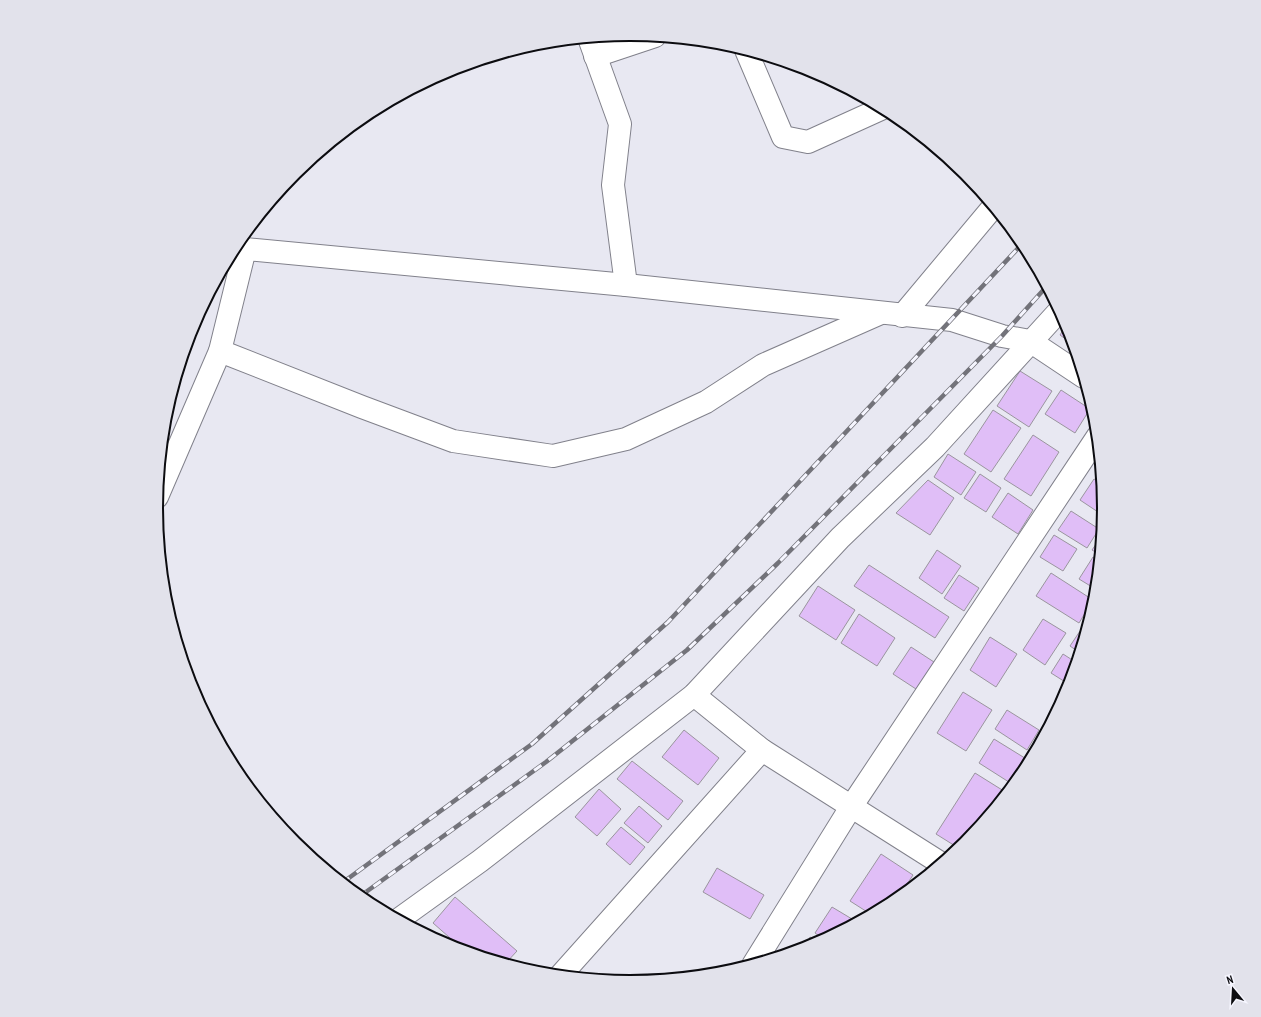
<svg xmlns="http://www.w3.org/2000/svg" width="1261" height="1017" font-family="'PT Sans Narrow',sans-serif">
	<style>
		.building { fill: #e0bef7; stroke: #9a959e }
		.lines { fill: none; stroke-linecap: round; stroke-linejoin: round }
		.minor-casing { stroke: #81818b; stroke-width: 24 }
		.minor { stroke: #fff; stroke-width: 22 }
		.rail-casing { stroke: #73737a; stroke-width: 4.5 }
		.rail { stroke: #f5f5fe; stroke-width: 3; stroke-dasharray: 9; stroke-linecap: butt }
		.rim { fill: none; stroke: #0c0c10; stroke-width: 2 }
	</style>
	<rect width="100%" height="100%" fill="#e8e8f2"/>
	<g class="building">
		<polygon points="1067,324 1069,327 1074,345 1060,335"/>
		<polygon points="1020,371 1052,391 1029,427 997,406"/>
		<polygon points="1061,390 1090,409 1075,433 1045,414"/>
		<polygon points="993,410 1021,428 991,472 964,454"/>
		<polygon points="1033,435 1059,452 1031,496 1004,479"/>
		<polygon points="948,454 976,472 961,495 934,477"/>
		<polygon points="980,474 1001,488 986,512 964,498"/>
		<polygon points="1094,479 1103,484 1105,509 1104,516 1080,500"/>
		<polygon points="928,480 954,498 930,535 896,513"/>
		<polygon points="1008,493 1033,510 1018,534 992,517"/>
		<polygon points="1071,511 1099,529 1087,548 1058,530"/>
		<polygon points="1103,534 1100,555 1092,550"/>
		<polygon points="1054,535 1077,549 1063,571 1040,557"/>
		<polygon points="937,550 961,566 942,594 919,578"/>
		<polygon points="1093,557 1100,561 1097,590 1079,579"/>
		<polygon points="869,565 949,617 935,638 854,586"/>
		<polygon points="1051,573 1093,600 1079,623 1036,596"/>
		<polygon points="959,575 979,588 964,611 944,598"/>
		<polygon points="818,586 855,610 836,640 799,616"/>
		<polygon points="859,614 895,638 877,666 841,643"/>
		<polygon points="1043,619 1066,633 1045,665 1023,650"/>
		<polygon points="1080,631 1086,635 1080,653 1070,646"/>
		<polygon points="990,637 1017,654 996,687 970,670"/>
		<polygon points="911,647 934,662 916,689 893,674"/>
		<polygon points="1063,654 1077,663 1070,685 1051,673"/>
		<polygon points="963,692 992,710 966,751 937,733"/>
		<polygon points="1007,710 1039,730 1027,750 995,729"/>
		<polygon points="684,730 719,758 698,785 662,757"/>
		<polygon points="994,739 1028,760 1012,784 979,763"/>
		<polygon points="632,761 683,801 668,820 617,779"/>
		<polygon points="975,773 1007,793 966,844 960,849 936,834"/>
		<polygon points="599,789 621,809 597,836 575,817"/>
		<polygon points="639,806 662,826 648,843 624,823"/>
		<polygon points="621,827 645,847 630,865 606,844"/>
		<polygon points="881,854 913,875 896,901 872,915 850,901"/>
		<polygon points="717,868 764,895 750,919 703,892"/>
		<polygon points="455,897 517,951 505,964 466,952 433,923"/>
		<polygon points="832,907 852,919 847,927 848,928 825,940 815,933"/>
		<polygon points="810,937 820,943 803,950"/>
	</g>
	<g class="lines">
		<g class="minor-casing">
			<g id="minor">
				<polyline points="589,38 620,124 613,185 626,285"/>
				<polyline points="746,50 783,137 808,142 883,108"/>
				<polyline points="595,56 655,36"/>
				<polyline points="235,248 626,285 952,320 1002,336 1030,341 1084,377"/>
				<polyline points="902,316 994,206"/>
				<polyline points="220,351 362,407 453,441 553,456 626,439 706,402 763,365 881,313"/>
				<polyline points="157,497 220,351 245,249"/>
				<polyline points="694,695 762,750 942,864"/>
				<polyline points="398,920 480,861 694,695 840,538 935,447 1060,310"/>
				<polyline points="753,965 851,807 1098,436"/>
				<polyline points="560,976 762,750"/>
			</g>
		</g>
		<use href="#minor" class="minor"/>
		<g class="rail-casing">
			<g id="rail">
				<polyline points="342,883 532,744 668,622 1023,243"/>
				<polyline points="359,897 546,762 687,650 778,563 1002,336 1047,286"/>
			</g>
		</g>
		<use href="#rail" class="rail"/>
	</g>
	<path d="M0 0H1261V1017H0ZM163 508a467 467 0 1 1 934 0a467 467 0 1 1-934 0Z" fill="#e2e2eb" fill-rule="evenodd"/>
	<path class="rim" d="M163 508a467 467 0 1 1 934 0a467 467 0 1 1-934 0Z"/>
	<g transform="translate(1233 989) rotate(342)" stroke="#f5f5fe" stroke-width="3" paint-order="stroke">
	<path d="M0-3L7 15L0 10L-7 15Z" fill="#0c0c10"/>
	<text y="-6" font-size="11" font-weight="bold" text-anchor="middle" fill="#0c0c10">N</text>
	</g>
</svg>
